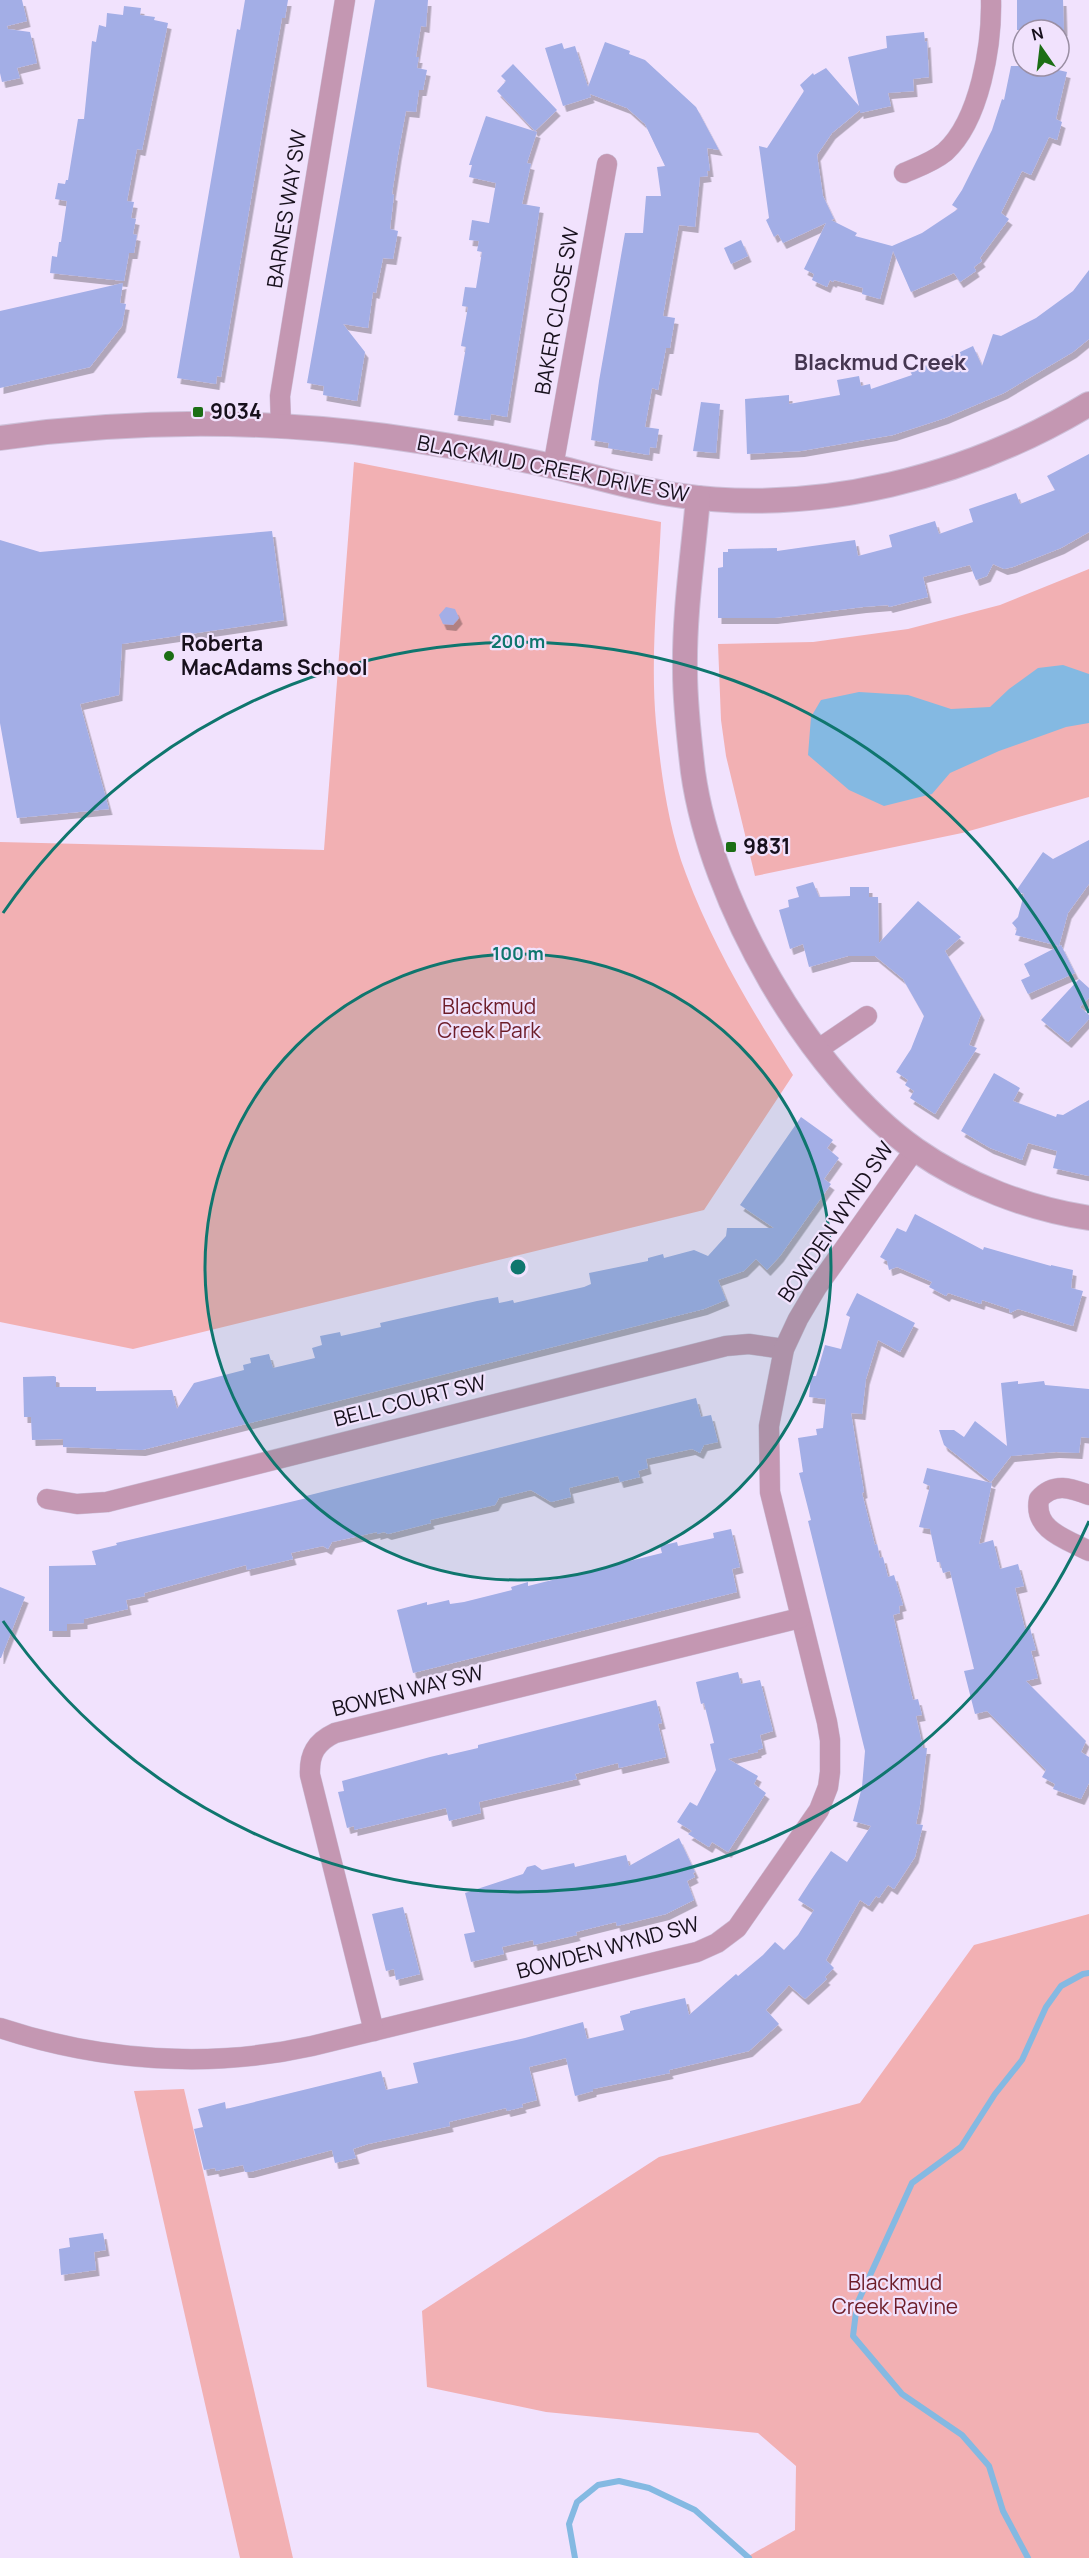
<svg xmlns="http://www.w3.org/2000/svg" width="1089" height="2558" font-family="Manrope,sans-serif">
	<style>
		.green { fill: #f2b0b3 }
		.water { fill: #84b9e2 }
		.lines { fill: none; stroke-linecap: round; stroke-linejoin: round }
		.stream { stroke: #84b9e2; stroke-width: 6 }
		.building { fill: #a3aee6; filter: url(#shadow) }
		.minor-casing { stroke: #cec0d9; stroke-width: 21 }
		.tertiary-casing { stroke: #cec0d9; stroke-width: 26 }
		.minor { stroke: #c497b2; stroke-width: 20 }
		.tertiary { stroke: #c497b2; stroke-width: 24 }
		.ring { fill: none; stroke: #0f766e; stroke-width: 3 }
		.poi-dot { fill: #1c6e15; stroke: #f1e2fd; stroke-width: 2 }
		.labels { text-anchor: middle; stroke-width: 4.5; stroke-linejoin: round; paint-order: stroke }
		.street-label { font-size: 21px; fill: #17101c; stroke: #f1e2fd }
		.poi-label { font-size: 21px; font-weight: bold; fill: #17101c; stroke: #f1e2fd; text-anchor: start }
		.park-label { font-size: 21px; fill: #6d1d29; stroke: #f1e2fd }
		.neighbourhood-label { font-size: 22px; font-weight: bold; fill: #453651; stroke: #f1e2fd }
		.centre { fill: #0f766e; stroke: #f1e2fd; stroke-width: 3 }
		.ring-label { font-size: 18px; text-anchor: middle; font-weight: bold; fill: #0f766e; stroke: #f1e2fd; stroke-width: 4.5; stroke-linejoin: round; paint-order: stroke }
	</style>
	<defs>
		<filter id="shadow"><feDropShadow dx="3.5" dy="6" stdDeviation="0" flood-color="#0004"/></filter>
	</defs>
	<rect width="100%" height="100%" fill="#f1e2fd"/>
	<g class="green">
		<path d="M354,462L661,522C658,588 650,657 656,723C661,773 668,827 686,874C713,946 752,1011 793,1075L704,1210L133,1349L0,1322V842L324,850Z"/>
		<polygon points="1089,569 1089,797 962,833 755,876 726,756 721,720 718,644 813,642 908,629 1000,605"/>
		<polygon points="1089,1914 1089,2558 745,2558 795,2530 796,2466 758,2433 546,2412 427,2387 422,2311 659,2157 860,2103 974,1945"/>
		<polygon points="184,2089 293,2558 240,2558 134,2091"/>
	</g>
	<polygon class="water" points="1063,665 1089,674 1089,723 1066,727 999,751 950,773 932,794 884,806 849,790 808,755 811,717 821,700 859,692 908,695 951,709 990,707 1009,689 1038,668"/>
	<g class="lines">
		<g class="stream">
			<polyline points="575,2558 569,2524 577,2502 598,2485 619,2481 649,2488 695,2510 749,2558"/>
			<polyline points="1028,2558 1003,2511 989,2466 962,2435 902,2394 853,2336 857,2304 912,2183 961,2147 995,2094 1022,2060 1046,2007 1061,1986 1083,1974 1089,1973"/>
		</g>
	</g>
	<g class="building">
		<polygon points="0,0 22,0 27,21 7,26 8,29 30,32 37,63 17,68 20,78 2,82 0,73"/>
		<polygon points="245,0 288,0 285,18 282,18 265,116 221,377 217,376 216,384 177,378 237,29 240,30"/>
		<polygon points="375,0 428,0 426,27 421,26 416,57 419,57 417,68 427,70 423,90 419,90 416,112 406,111 398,155 392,194 394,195 390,229 398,231 393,259 383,258 376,293 373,292 368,328 343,324 365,352 357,401 323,395 324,386 307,383"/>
		<polygon points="1017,0 1063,0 1064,30 1017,30"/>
		<polygon points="124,6 141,8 140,15 155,17 154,20 168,23 142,150 137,149 127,201 134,202 131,218 136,219 133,234 137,235 134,253 129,253 124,281 50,273 52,256 57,257 59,242 61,242 67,201 55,199 58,183 65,184 66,180 68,180 78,119 84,119 92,41 96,42 99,25 106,27 107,13 123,15"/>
		<polygon points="924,32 925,42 927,41 929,77 913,79 914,91 888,93 891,106 860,113 860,110 832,133 817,155 823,196 834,219 831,220 857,233 855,236 892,246 922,233 958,209 952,205 962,190 992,130 1002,99 1004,100 1011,66 1041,66 1067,72 1056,119 1062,122 1057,140 1049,137 1031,175 1022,171 1001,213 1009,219 980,258 982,261 974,267 976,271 960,282 954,273 911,292 893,251 880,299 862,294 863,288 834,280 833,282 830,280 827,287 812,280 814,274 804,269 826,223 783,243 778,234 774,237 766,220 769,218 759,146 767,148 804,91 800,85 813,73 814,75 826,68 859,106 848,57 887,48 886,36"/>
		<polygon points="605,42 630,51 629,54 645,60 696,107 719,150 707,148 710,171 707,171 708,176 700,177 695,227 679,225 663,316 675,318 670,348 666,348 658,390 652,388 645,427 659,429 656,448 650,447 649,455 608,448 609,443 591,440 599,381 625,233 643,233 646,196 661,196 657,167 665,166 645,124 627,108 590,94 591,97 563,106 545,48 562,43 564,49 575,46 588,87"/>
		<polygon points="513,64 557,110 535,131 497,91 506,81 501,76"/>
		<polygon points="486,116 537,132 527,163 531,164 522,204 540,207 507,417 491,414 490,420 454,415 466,347 461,346 468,307 462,306 465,287 476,288 482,252 477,251 479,241 469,240 472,220 489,223 496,183 469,177 472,165 469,165"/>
		<polygon points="741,240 748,256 731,264 724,248"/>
		<polygon points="1089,270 1089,339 1073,352 1004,393 945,418 893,435 801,451 747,454 745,399 789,395 789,404 840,395 837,380 859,376 861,386 870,384 871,389 912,375 910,371 927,365 928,367 973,346 982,366 993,334 1001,336 1036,318 1073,291"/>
		<polygon points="123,283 120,303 126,304 122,326 90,367 0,388 0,311"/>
		<polygon points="701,402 720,404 716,453 693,451"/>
		<polygon points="1089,454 1089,532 1061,548 1013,567 1004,569 993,564 987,576 976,580 970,565 923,577 928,597 889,607 888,605 863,607 774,618 718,618 718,568 723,567 723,552 728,552 728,549 777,548 777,551 855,540 858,556 892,547 889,535 935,521 939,534 973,522 969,509 1016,493 1020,504 1055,490 1047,476"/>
		<polygon points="272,531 284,620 122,644 119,695 80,704 109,809 17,818 0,723 0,540 40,552"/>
		<polygon points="446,607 455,609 459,618 453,625 443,624 439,615"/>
		<polygon points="1089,840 1089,884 1068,913 1059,946 1061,945 1075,973 1028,994 1021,980 1030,976 1024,964 1059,946 1015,935 1017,929 1012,923 1018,917 1024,894 1016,891 1043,852 1053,859"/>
		<polygon points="813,882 819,897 850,896 850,887 869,887 869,897 878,897 879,943 918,901 961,937 945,951 981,1014 969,1045 977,1048 935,1114 910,1098 914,1091 905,1085 908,1080 896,1072 911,1049 924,1016 903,979 875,956 848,956 809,967 803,944 790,949 779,910 789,907 788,900 799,897 796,887"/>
		<polygon points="1079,979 1089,988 1089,998 1080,1007 1089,1015 1089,1019 1068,1042 1041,1020"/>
		<polygon points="994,1073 1020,1088 1013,1101 1056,1117 1057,1114 1063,1115 1089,1100 1089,1176 1053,1168 1057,1151 1028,1143 1022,1160 990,1148 961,1131"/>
		<polygon points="801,1117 833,1140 827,1148 839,1158 824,1179 831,1184 780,1256 767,1270 756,1259 744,1271 718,1280 726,1300 704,1309 142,1450 63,1447 63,1439 32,1440 31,1417 24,1417 23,1377 54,1376 56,1377 56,1387 96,1387 96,1391 172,1390 177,1409 194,1383 244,1370 243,1365 251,1363 250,1358 269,1354 273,1368 315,1358 312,1348 322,1345 320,1336 340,1332 341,1336 381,1327 380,1323 477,1301 498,1297 499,1303 513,1300 514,1303 584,1287 591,1284 589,1273 648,1261 648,1258 663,1254 664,1258 694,1250 708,1256 726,1236 727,1228 774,1228 740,1205"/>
		<polygon points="915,1214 983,1250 984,1247 1051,1266 1051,1265 1073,1270 1071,1288 1083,1291 1073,1326 1018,1309 1010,1313 1009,1309 982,1300 981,1304 948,1293 946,1296 929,1287 932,1282 897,1267 889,1270 887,1261 880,1257 897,1228 906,1232"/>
		<polygon points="857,1293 915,1323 900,1352 878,1340 866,1379 862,1414 851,1413 864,1492 862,1493 875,1545 877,1544 880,1558 883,1557 888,1577 894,1575 903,1605 899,1606 900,1613 893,1615 913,1700 918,1699 922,1715 916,1716 923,1748 927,1748 920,1805 916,1824 923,1825 915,1857 894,1889 888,1885 879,1898 876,1896 869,1906 860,1900 826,1960 834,1968 825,1977 827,1979 805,1999 789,1985 766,2010 779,2024 749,2051 669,2070 670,2073 593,2089 593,2091 575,2096 566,2058 529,2067 537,2100 522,2104 523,2107 507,2111 506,2108 449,2122 450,2126 368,2144 353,2149 356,2158 335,2163 332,2150 250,2172 245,2172 243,2165 216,2171 215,2168 204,2170 194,2129 203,2127 198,2109 225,2102 226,2109 381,2071 386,2090 418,2083 413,2063 525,2038 583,2022 587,2039 624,2030 620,2016 630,2013 630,2011 685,1998 689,2015 736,1974 738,1976 763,1955 775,1942 784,1950 798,1935 814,1910 798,1900 811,1880 831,1851 847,1862 871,1826 853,1821 862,1787 865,1751 808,1521 811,1520 799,1473 803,1472 798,1438 817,1435 816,1429 823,1428 826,1399 809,1397 811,1376 816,1376 825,1345 841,1349 850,1317 846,1315"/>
		<polygon points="1018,1381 1018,1384 1044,1381 1045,1385 1089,1389 1089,1438 1081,1437 1079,1453 1056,1452 1011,1456 991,1482 944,1445 939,1430 954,1430 964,1437 975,1421 1007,1446 1001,1383"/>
		<polygon points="696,1398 701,1417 711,1415 718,1442 704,1445 700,1453 692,1449 646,1459 648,1468 638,1471 640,1477 620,1482 618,1476 569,1488 571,1497 551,1502 531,1490 499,1498 495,1505 430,1520 431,1523 388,1534 384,1532 377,1534 377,1532 332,1542 328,1549 323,1546 291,1553 293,1559 247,1570 246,1565 144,1593 145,1596 126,1600 128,1609 84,1619 84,1623 67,1624 67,1631 49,1631 49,1566 96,1565 92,1551 117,1545 116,1543 307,1498 306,1496"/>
		<polygon points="927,1468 992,1483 979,1544 993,1540 1000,1569 1018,1564 1024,1586 1015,1588 1025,1629 1030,1627 1031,1632 1036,1650 1031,1651 1038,1678 1026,1681 1086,1741 1081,1752 1089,1757 1089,1783 1081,1799 1053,1789 1055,1784 1042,1777 1046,1770 987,1711 975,1714 964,1671 974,1669 950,1571 943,1573 940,1562 937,1562 930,1529 919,1527 930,1486 923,1483"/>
		<polygon points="731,1529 740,1567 732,1569 737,1592 413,1673 397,1610 427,1602 427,1605 449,1600 450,1604 464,1602 512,1590 511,1587 528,1582 528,1586 662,1553 660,1546 677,1542 678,1546 714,1538 713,1533"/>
		<polygon points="0,1587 25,1597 1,1658 0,1658"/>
		<polygon points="738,1672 741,1684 760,1680 773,1731 760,1735 763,1748 758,1750 758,1752 728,1759 758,1776 754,1784 766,1793 728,1852 712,1842 709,1847 688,1834 692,1831 677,1822 690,1802 697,1806 716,1770 710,1744 714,1743 704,1703 701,1704 696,1682"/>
		<polygon points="656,1700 662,1723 658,1724 666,1757 619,1768 618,1763 575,1774 577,1779 479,1802 481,1813 449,1821 446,1808 354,1830 354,1826 347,1828 338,1792 344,1791 342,1781 430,1757 447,1753 448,1755 478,1748 478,1745"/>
		<polygon points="679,1838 695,1872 693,1873 695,1877 687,1881 694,1900 666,1914 617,1926 616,1922 576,1932 577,1935 534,1945 533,1940 502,1947 504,1954 471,1962 464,1934 475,1932 465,1893 523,1874 527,1867 535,1865 542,1870 574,1863 575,1867 626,1855 629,1866"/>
		<polygon points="403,1907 420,1974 396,1980 394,1969 386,1971 372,1914"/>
		<polygon points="103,2233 106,2250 94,2252 96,2270 61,2275 59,2249 70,2247 69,2238"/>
	</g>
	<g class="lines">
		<g class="minor-casing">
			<g id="minor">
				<path d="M904,173C918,167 933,162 945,152C980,120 992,45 991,0"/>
				<polyline points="281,425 280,396 345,0"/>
				<polyline points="553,467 607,164"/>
				<polyline points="817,1050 867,1016"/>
				<path d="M1089,1495C1071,1488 1054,1482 1039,1499C1033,1530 1066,1539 1089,1551"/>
				<polyline points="47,1499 77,1504 107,1502 726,1346 749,1344 784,1349"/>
				<path d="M0,2028C100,2061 209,2069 312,2046L697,1952L717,1943L737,1928L819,1810L828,1787L830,1772V1740L827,1722L770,1492L769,1426L784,1349L798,1319L817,1287L915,1149"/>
				<path d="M374,2031L310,1775C309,1754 316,1742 335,1733L800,1618"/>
			</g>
		</g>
		<g class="tertiary-casing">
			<g id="tertiary">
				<path d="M0,438C128,420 257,419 385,436C442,444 500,454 556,467C596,477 635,489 676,495C817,516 968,477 1089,404"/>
				<path d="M698,498C693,556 684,613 685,671C685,705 689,738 693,772C711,901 808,1074 916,1150C966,1185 1029,1209 1089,1218"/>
			</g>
		</g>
		<use href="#minor" class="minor"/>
		<use href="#tertiary" class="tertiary"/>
	</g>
	<circle cx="518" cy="1267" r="313" fill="#0f766e" fill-opacity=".12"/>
	<g class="ring">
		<circle cx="518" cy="1267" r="313"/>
		<path d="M1089 1521A625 625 0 0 1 3 1621M3 913A625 625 0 0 1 1089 1013"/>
	</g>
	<g class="poi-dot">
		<rect x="192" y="406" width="12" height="12" rx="3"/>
		<circle cx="169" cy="656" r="6"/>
		<rect x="725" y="841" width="12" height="12" rx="3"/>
	</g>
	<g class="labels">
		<g class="street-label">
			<text transform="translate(287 209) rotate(-81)" y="7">BARNES WAY SW</text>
			<text transform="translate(557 311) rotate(-80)" y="7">BAKER CLOSE SW</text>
			<text transform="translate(553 469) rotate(11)" y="7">BLACKMUD CREEK DRIVE SW</text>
			<text transform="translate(836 1222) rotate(-56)" y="7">BOWDEN WYND SW</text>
			<text transform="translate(410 1401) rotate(-14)" y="7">BELL COURT SW</text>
			<text transform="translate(408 1691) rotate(-14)" y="7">BOWEN WAY SW</text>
			<text transform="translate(608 1948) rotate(-15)" y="7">BOWDEN WYND SW</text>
		</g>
		<g class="poi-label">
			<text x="210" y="419">9034</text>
			<text x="181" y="651">Roberta<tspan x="181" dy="24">MacAdams School</tspan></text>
			<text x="743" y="854">9831</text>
		</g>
		<g class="park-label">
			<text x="489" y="1014">Blackmud<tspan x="489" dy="24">Creek Park</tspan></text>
			<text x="895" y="2290">Blackmud<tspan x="895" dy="24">Creek Ravine</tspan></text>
		</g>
		<g class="neighbourhood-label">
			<text x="880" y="370">Blackmud Creek</text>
		</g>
	</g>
	<circle cx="518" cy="1267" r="9" class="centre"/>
	<g class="ring-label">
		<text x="518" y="648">200 m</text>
		<text x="518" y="960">100 m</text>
	</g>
	<g transform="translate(1041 48) rotate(346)"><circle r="28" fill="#f1e2fd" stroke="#9a8ea3" stroke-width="1.5"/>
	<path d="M0-4.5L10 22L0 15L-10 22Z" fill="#1c6e15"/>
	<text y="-9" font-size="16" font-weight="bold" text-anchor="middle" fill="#17101c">N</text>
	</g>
</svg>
